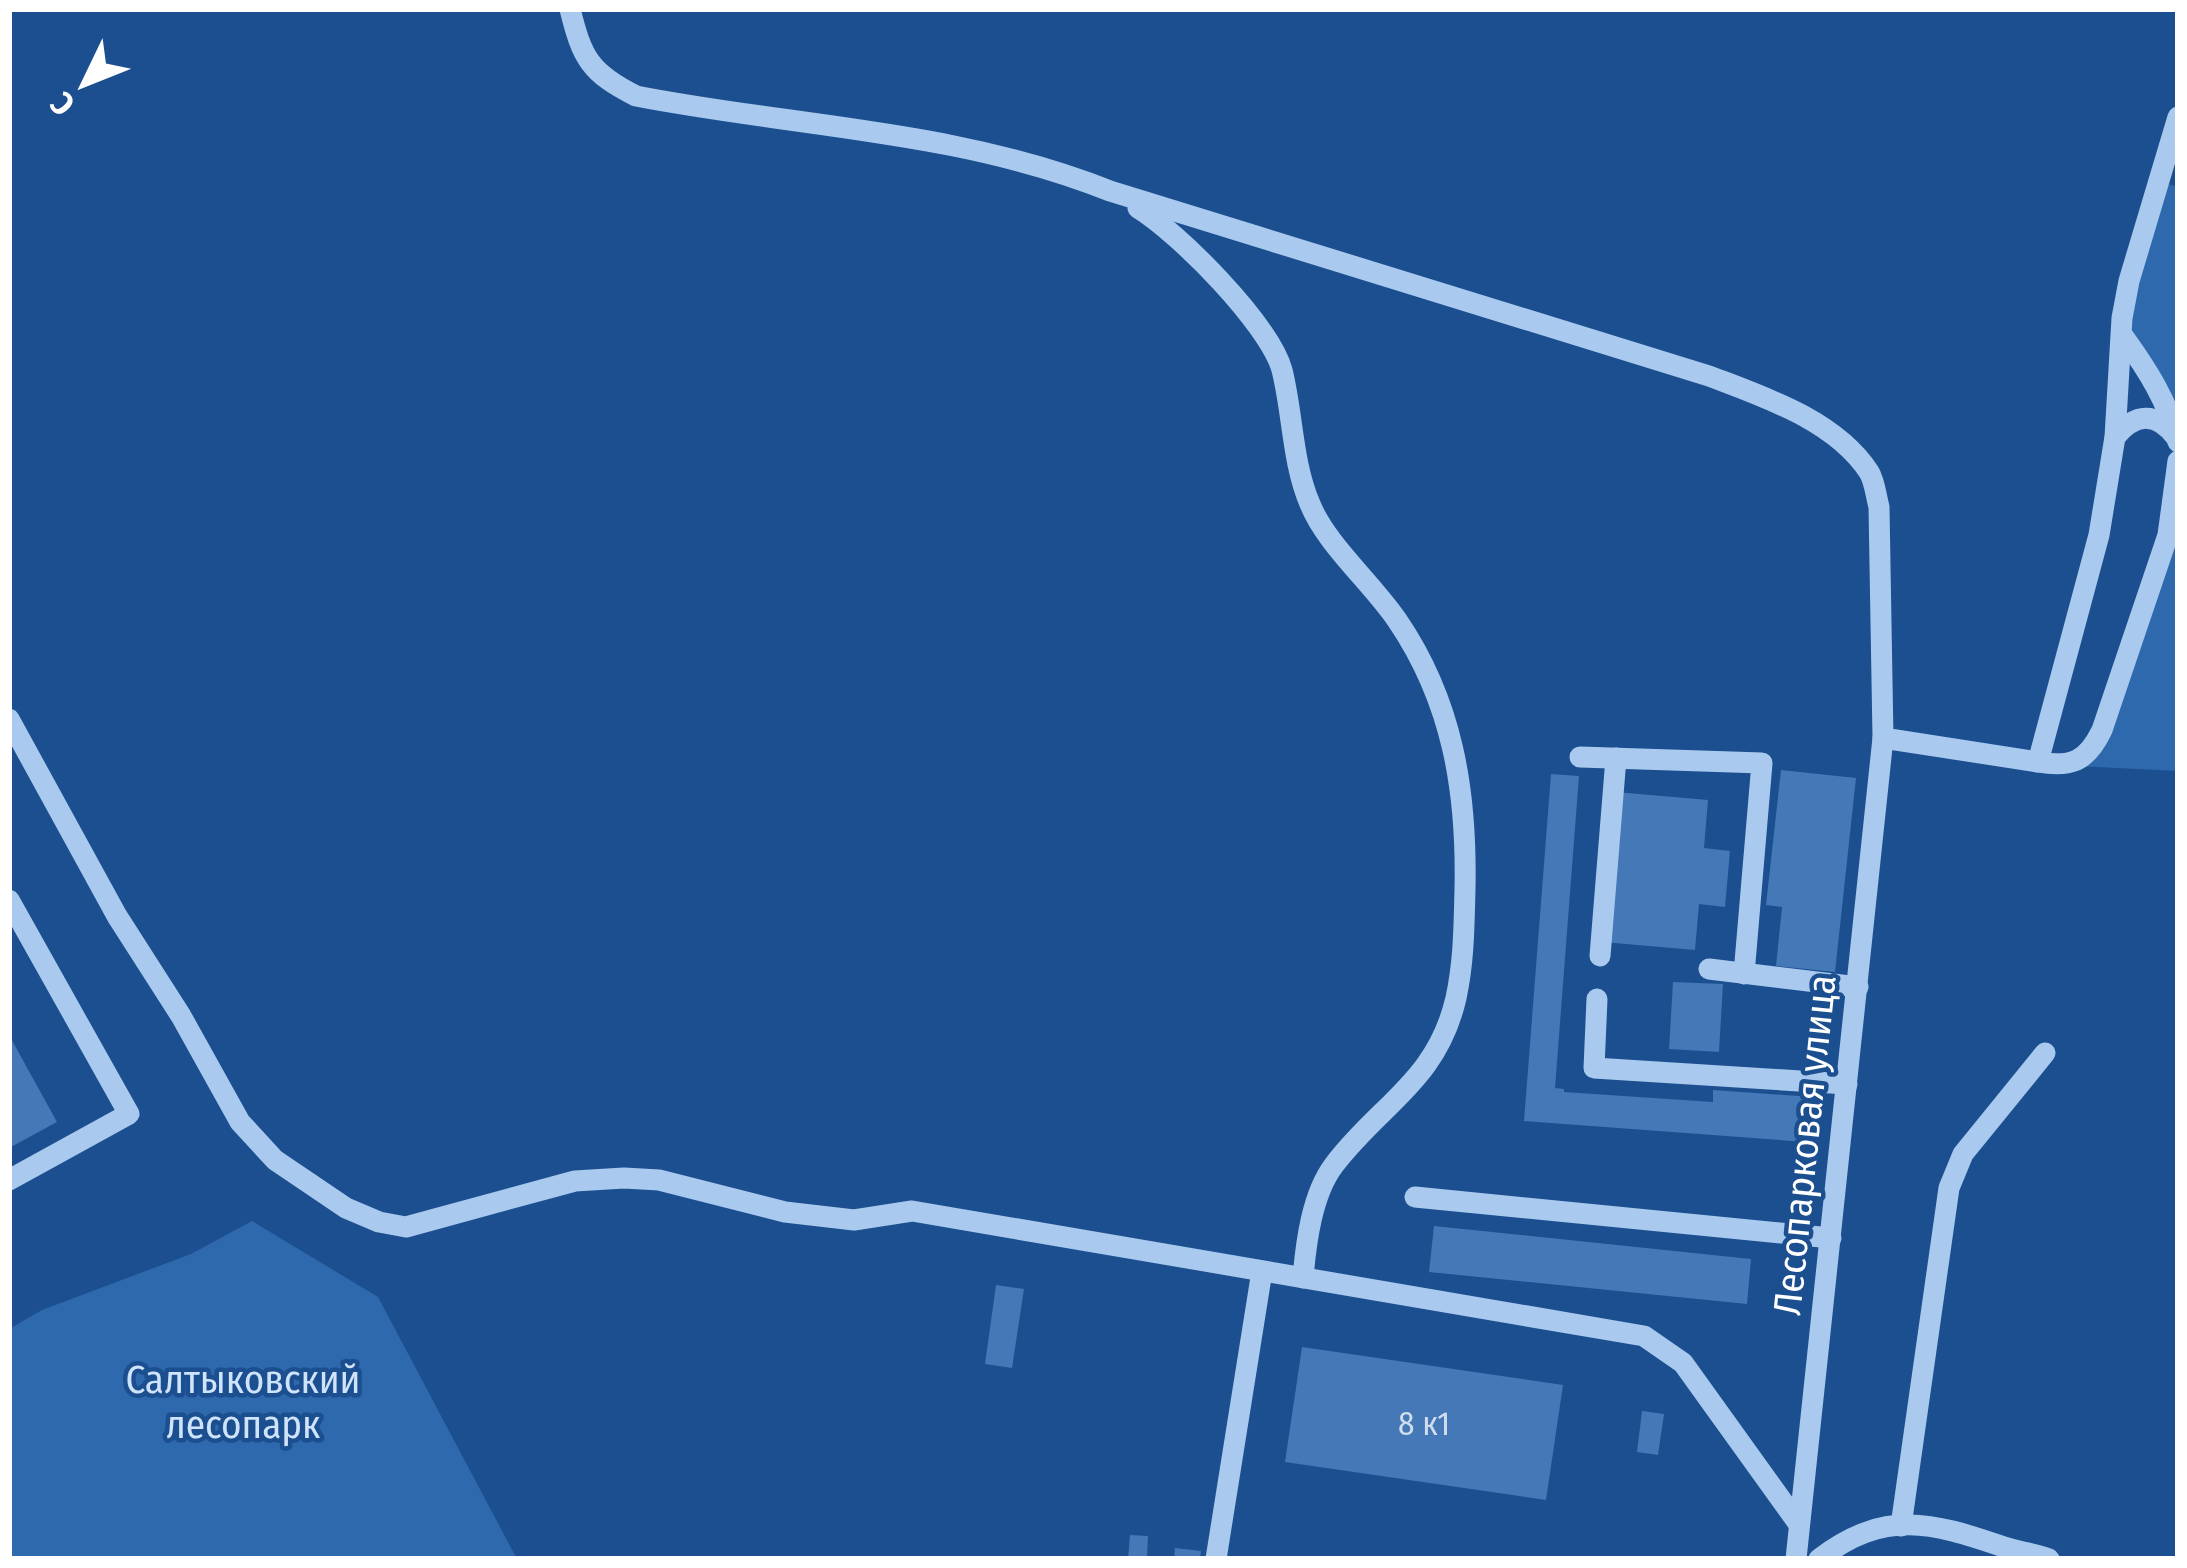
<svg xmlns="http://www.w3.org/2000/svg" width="2187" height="1568" font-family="'Fira Sans Condensed',sans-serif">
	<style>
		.green { fill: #2e69ad }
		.building { fill: #4478b7 }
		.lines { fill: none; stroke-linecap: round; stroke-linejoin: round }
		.minor { stroke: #a9c9ee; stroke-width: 21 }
		.labels { text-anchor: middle; stroke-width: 9; stroke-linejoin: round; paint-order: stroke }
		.number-label { font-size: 33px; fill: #d0dded }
		.street-label { font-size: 39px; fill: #fff; stroke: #1b4f8f }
		.park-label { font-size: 39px; fill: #cfe3fa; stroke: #1b4f8f }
	</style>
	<rect width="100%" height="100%" fill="#1b4f8f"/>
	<g class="green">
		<polygon points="2161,182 2178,187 2178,442 2122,318"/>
		<polygon points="2178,461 2178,771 2056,765 2102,730"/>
		<polygon points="252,1221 378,1297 517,1559 9,1559 9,1329 42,1310 191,1254"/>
	</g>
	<g class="building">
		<polygon points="1781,770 1856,778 1835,972 1776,966 1782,907 1766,905"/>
		<polygon points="1551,774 1579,776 1555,1088 1564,1089 1564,1092 1713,1102 1713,1090 1812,1097 1810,1131 1821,1132 1820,1143 1524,1121"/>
		<polygon points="1616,792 1708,800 1704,848 1730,851 1725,907 1699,904 1695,950 1603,942"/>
		<polygon points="1673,982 1723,984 1719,1052 1669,1049"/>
		<polygon points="9,1035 57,1122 9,1148"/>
		<polygon points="1434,1226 1751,1259 1747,1304 1429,1272"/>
		<polygon points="996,1285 1024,1289 1012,1368 985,1364"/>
		<polygon points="1302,1347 1563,1385 1546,1500 1285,1462"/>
		<polygon points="1642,1411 1664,1414 1658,1455 1637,1452"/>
		<polygon points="1130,1535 1148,1536 1147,1559 1128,1559"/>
		<polygon points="1175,1548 1201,1551 1200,1559 1174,1559"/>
	</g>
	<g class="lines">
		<g class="minor">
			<path d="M570,9C582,58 590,73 636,96C795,127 958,130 1110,191L1709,376C1764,397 1835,420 1869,472C1875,482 1876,496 1879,507L1883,738L2038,762L2099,535L2115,437L2122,318L2129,281L2178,117"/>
			<path d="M1138,208C1179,233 1269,324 1282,370C1293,414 1292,462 1310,504C1326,544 1371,582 1397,620C1453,702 1467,792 1465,889C1464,926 1464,961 1456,998C1437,1081 1380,1104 1334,1165C1312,1194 1306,1242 1303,1278"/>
			<path d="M2123,336C2147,369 2168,402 2178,442"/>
			<path d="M2115,437C2135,413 2156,411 2176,437"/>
			<polyline points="9,719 117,916 181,1016 240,1122 275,1160 346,1208 379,1222 406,1227 575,1181 624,1178 659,1180 785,1212 854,1220 912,1211 1644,1336 1683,1363 1798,1523"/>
			<polyline points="1580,757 1762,763 1744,974"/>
			<path d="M2038,762C2072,768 2087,761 2102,730L2168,535L2178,461"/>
			<polyline points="9,900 129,1114 9,1180"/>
			<polyline points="1600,956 1616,758"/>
			<polyline points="1709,969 1858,987"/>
			<polyline points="1597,999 1594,1068 1847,1084"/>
			<polyline points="1415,1197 1831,1238"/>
			<polyline points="1901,1526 1949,1188 1963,1154 2045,1053"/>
			<polyline points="1216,1559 1262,1271"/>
			<polyline points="1796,1559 1883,738"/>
			<path d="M1819,1559C1885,1509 1931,1522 2004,1547C2018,1552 2034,1553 2049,1559"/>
		</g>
	</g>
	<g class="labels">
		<g class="number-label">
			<text x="1424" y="1435">8 к1</text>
		</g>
		<g class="street-label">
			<text transform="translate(1804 1145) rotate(-84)" y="14">Лесопарковая улица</text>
		</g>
		<g class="park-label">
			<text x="243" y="1393">Салтыковский<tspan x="243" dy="45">лесопарк</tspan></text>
		</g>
	</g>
	<rect width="2187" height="1568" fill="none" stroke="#ffffff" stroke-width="24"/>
	<g transform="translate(84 84) rotate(227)" stroke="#1b4f8f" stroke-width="9" paint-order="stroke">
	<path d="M0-9L21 45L0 30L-21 45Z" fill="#ffffff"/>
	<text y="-18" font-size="33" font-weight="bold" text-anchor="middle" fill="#ffffff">С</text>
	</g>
</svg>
